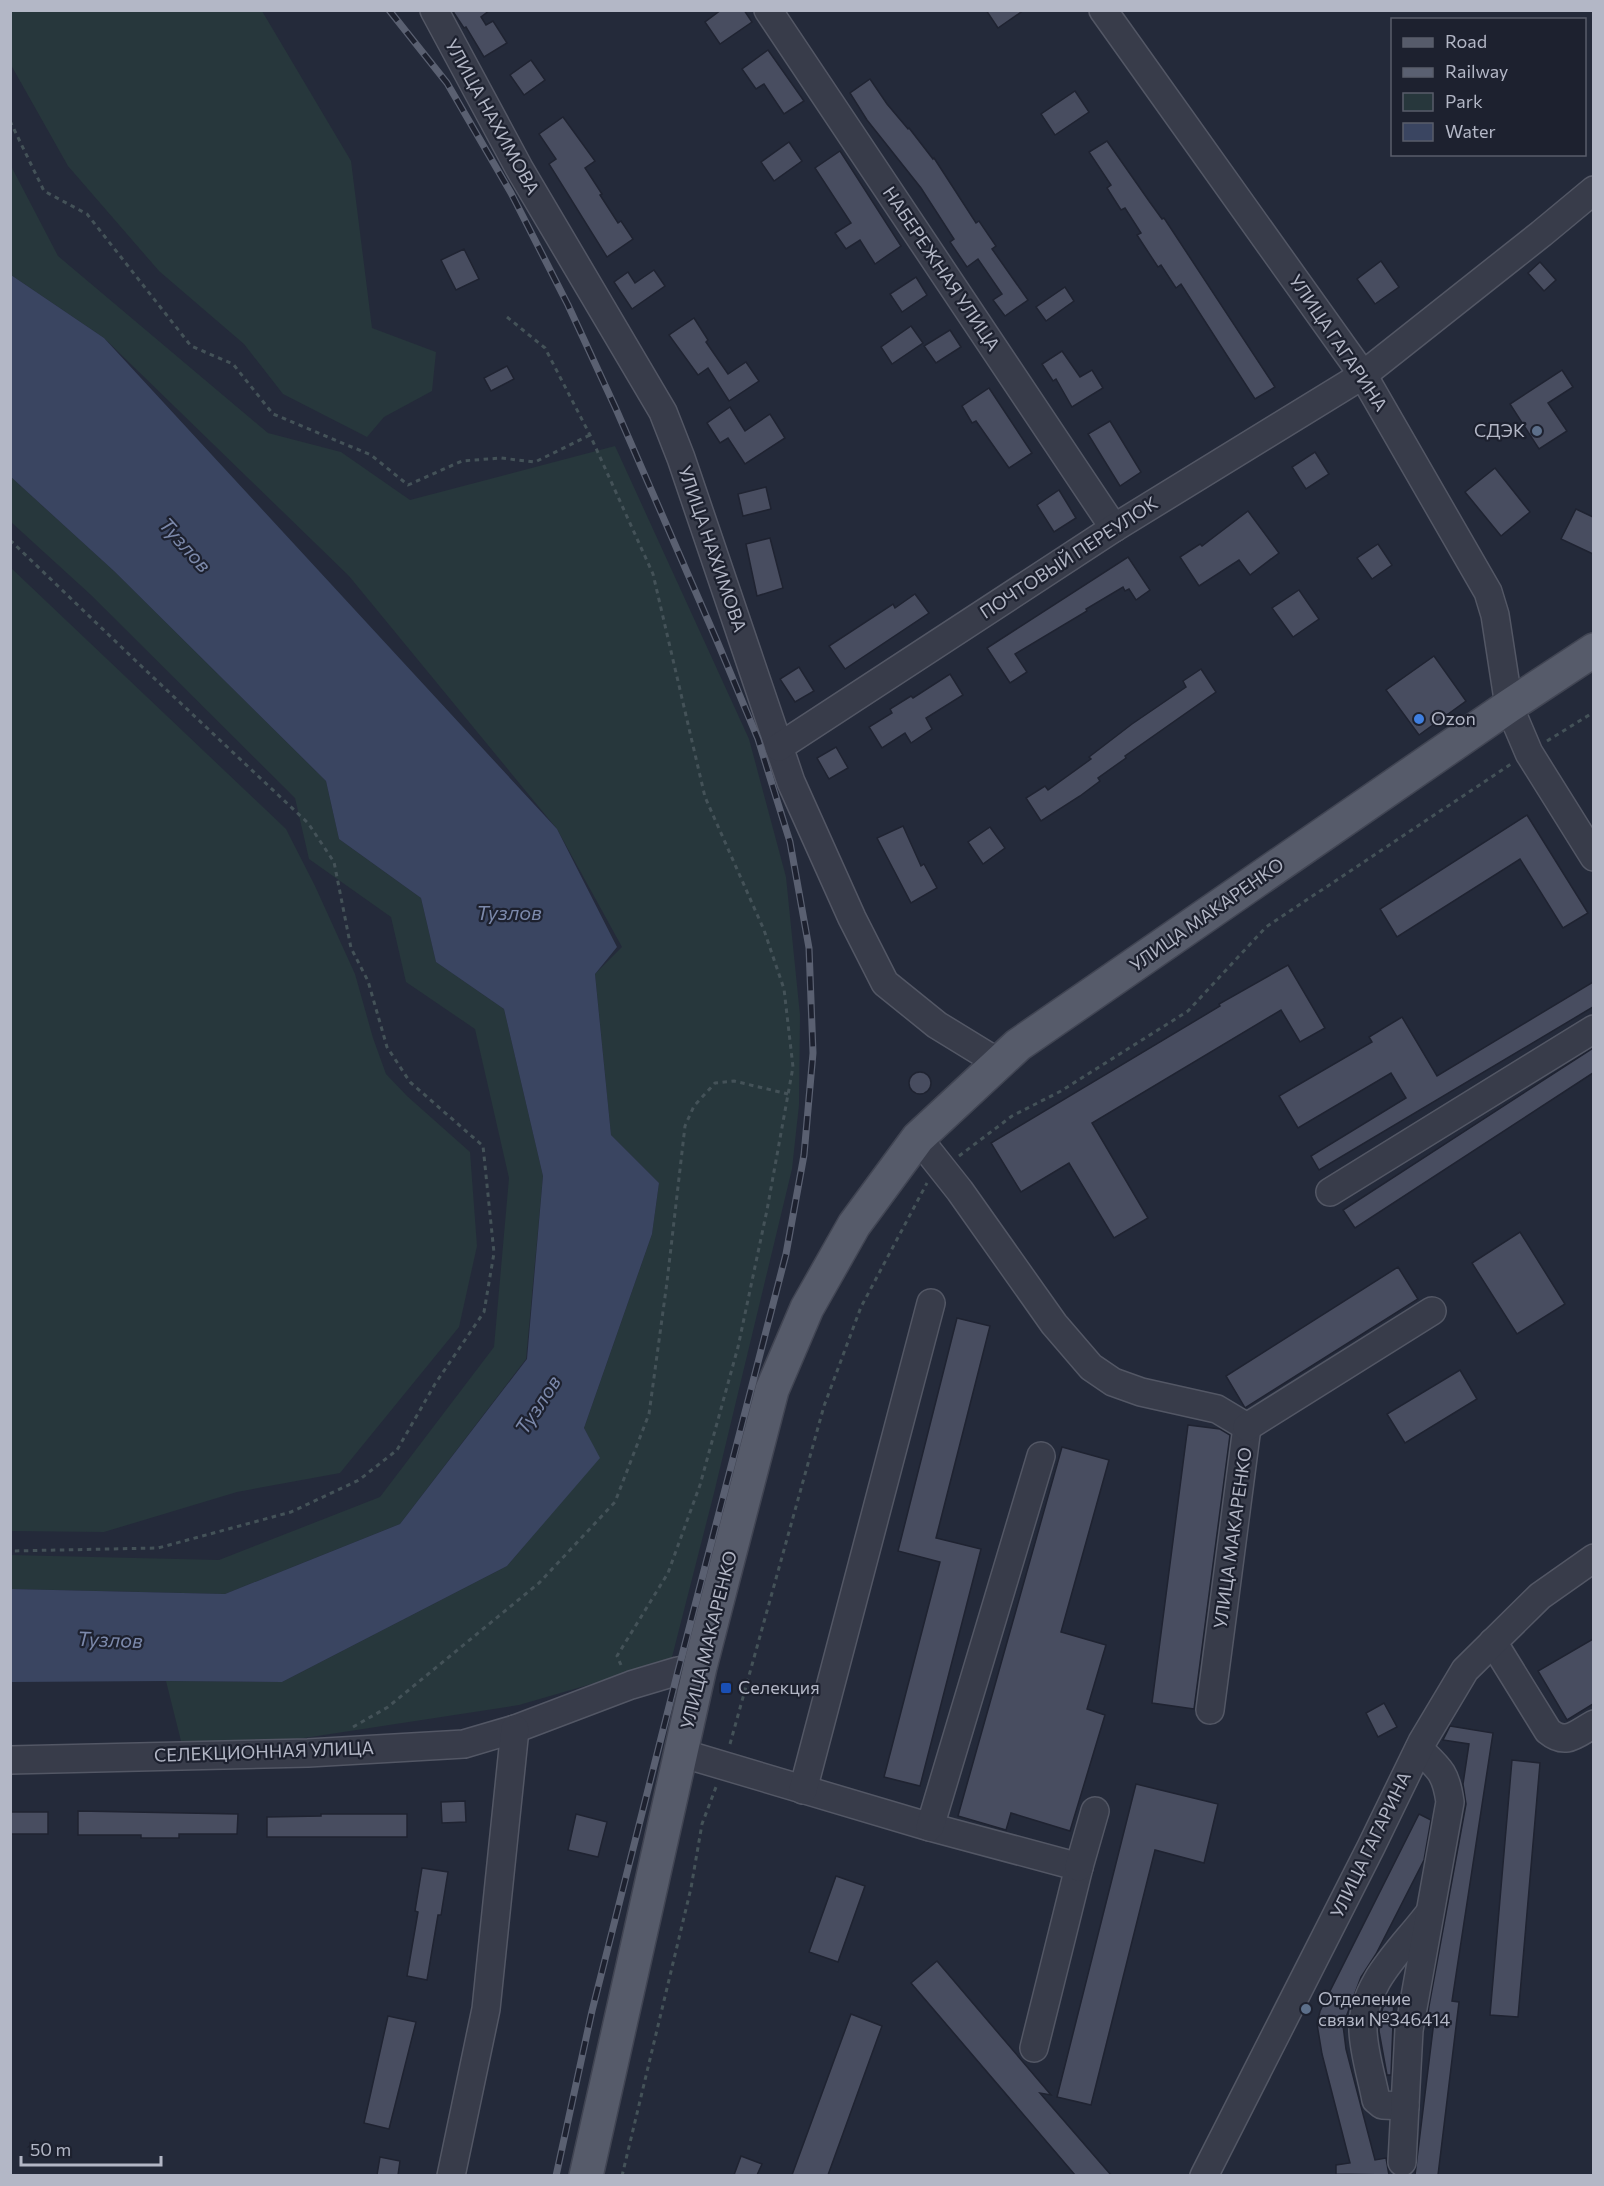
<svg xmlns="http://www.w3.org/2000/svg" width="1604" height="2186" font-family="Commissioner,sans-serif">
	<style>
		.green { fill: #27373c }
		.water { fill: #3a4561 }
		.building { fill: #484d60; stroke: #1f2331; stroke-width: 1.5 }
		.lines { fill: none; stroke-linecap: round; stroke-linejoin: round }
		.minor-casing { stroke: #535765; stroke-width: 30 }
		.major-casing { stroke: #414553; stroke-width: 36 }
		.path { stroke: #445258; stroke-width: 3; stroke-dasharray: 4.5 4.5; stroke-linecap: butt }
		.minor { stroke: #383c4a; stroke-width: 27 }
		.major { stroke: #565b6a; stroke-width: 33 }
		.rail-casing { stroke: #5a6071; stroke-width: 7 }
		.rail { stroke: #1d212f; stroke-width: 4.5; stroke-dasharray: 14; stroke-linecap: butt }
		.service-dot { fill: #5c6f8a; stroke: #1d212f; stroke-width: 2 }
		.shop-dot { fill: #3f7fe0; stroke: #1d212f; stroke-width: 2 }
		.transit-dot { fill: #1a4fb4; stroke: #1d212f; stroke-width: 2 }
		.labels { text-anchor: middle; stroke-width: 4.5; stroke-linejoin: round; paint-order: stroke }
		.street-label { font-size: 18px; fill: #b3b7c6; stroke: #1d212f }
		.poi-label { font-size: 18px; fill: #b3b7c6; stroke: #1d212f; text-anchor: start }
		.water-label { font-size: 20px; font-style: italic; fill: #7c89ab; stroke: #1d212f }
	</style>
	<rect width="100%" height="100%" fill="#242a3a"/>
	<g class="green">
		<polygon points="10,11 262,11 351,161 372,328 436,352 432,391 384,417 367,437 283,394 244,344 159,271 68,166 11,65"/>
		<polygon points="10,164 58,256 268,433 341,452 410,500 615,446 749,739 786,877 800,1015 799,1105 792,1169 714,1493 671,1661 519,1705 278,1742 182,1745 166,1681 282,1682 507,1566 599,1458 584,1428 652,1234 659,1183 611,1135 595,974 622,947 557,829 349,576 104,338 11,275"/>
		<polygon points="11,477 114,571 326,781 339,839 421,898 436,962 504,1009 543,1176 526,1359 400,1524 225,1594 11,1589 11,1555 219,1560 380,1497 494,1347 509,1178 475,1029 406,982 391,917 309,859 295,798 91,595 11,522"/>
		<polygon points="10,567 286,829 315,886 355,974 373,1038 386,1074 407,1096 470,1152 477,1246 459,1327 340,1473 237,1492 104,1532 11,1531"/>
	</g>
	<polygon class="water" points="11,275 104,338 557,829 617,947 595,974 611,1135 659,1183 652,1234 584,1428 600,1458 507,1566 282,1682 166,1681 11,1682 11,1589 225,1594 400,1524 527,1359 543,1176 504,1009 436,962 421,898 339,839 326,781 114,571 11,477"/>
	<g class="building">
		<polygon points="452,10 490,10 481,17 486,25 493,21 507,43 484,57 466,27 464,28"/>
		<polygon points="721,10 744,10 752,22 720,44 705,22"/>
		<polygon points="986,10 1024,10 998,28"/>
		<polygon points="768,50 804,101 784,114 764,84 756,89 742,69"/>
		<polygon points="531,60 545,80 524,95 510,75"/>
		<polygon points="870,79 887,104 908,129 909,128 933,159 934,158 976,223 979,221 996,246 992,249 1028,300 1005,316 993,300 1002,294 978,259 967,267 950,242 954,239 921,188 867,120 850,93"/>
		<polygon points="1075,91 1089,112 1055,135 1041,114"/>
		<polygon points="563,117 595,161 585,168 602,194 600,195 618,223 621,221 633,239 607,257 549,164 556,159 539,134"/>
		<polygon points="1107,141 1149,201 1162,219 1164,218 1275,387 1255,399 1181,284 1176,288 1161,265 1158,267 1137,235 1141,233 1125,208 1121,210 1107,188 1111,185 1089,152"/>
		<polygon points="789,142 802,161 774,181 761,162"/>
		<polygon points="840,151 901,246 875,264 860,240 846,249 835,233 851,223 815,168"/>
		<polygon points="464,249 479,279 456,290 441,260"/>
		<polygon points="1381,261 1399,287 1375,304 1357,279"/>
		<polygon points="1540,262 1556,280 1544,291 1528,273"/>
		<polygon points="654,270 665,286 632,309 614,282 628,272 635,283"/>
		<polygon points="916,277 927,295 902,312 890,294"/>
		<polygon points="1065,287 1074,301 1046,321 1036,307"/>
		<polygon points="694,318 708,340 706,342 728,374 746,362 759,381 729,401 708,368 698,375 669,335"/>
		<polygon points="911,326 923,343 892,364 881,347"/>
		<polygon points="950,330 961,347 936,363 924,346"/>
		<polygon points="1062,351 1080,377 1092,370 1103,388 1072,407 1056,379 1053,381 1042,364"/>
		<polygon points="507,366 514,379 491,391 484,378"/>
		<polygon points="1562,370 1573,387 1548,403 1567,431 1539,449 1510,404"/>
		<polygon points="989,388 1032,453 1009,468 976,421 972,423 962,406"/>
		<polygon points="730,407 745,431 770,414 785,438 745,464 728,438 720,443 707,423"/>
		<polygon points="1110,421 1141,472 1120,486 1088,434"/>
		<polygon points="1315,452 1329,474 1306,489 1292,467"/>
		<polygon points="1495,468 1530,512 1501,536 1465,492"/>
		<polygon points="766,487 771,509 743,516 738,494"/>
		<polygon points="1059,490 1076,518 1054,532 1037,505"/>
		<polygon points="1576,509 1593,517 1593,554 1561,539"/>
		<polygon points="1248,511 1279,553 1250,575 1239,560 1199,586 1180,557 1200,544 1202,546"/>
		<polygon points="770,538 783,588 757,596 746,544"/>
		<polygon points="1378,544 1392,565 1372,579 1357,558"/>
		<polygon points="1128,557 1150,590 1136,600 1129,589 1125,591 1123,587 1086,609 1087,611 1015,654 1027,672 1010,683 987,648"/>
		<polygon points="1299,590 1319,619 1293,637 1272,608"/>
		<polygon points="915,594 929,613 845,669 829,646 893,604 895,608"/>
		<polygon points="1434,656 1466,701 1419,735 1386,690"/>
		<polygon points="799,667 814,691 795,702 780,679"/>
		<polygon points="1201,669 1216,692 1125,756 1126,758 1098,778 1100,781 1080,796 1041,821 1026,798 1045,786 1048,790 1091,759 1089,757 1132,724 1186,687 1183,681"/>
		<polygon points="950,674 963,695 926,718 932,729 911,743 905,733 882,748 869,727 892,713 890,709 911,696 913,698"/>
		<polygon points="836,747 848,768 829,779 817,758"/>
		<polygon points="1527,815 1588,913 1563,928 1520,859 1397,937 1380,909"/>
		<polygon points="903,826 921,866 924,864 937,888 911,903 877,838"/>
		<polygon points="990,827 1005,848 983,864 968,842"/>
		<polygon points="1288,965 1325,1028 1300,1042 1281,1010 1092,1123 1148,1218 1114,1238 1069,1163 1021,1192 991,1143 1220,1006 1219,1004"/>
		<polygon points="1593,982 1593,1007 1319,1170 1311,1156 1406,1098 1391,1073 1298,1128 1279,1096 1372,1042 1369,1037 1402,1017 1437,1076"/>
		<polygon points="1593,1048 1593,1073 1355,1228 1343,1210"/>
		<circle cx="920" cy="1083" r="11"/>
		<polygon points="1520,1232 1565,1304 1517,1334 1472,1263"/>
		<polygon points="1398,1267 1418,1299 1245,1408 1226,1376"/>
		<polygon points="957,1318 990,1326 936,1538 981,1549 920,1786 884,1777 940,1562 898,1551"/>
		<polygon points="1460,1370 1477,1399 1405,1443 1387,1414"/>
		<polygon points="1188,1425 1220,1429 1230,1435 1194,1709 1152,1703"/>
		<polygon points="1062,1447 1109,1460 1061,1632 1106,1645 1087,1709 1105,1715 1070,1831 1011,1813 1006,1830 958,1816"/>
		<polygon points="1593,1639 1593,1704 1567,1720 1538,1671"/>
		<polygon points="1384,1703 1397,1727 1378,1737 1366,1713"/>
		<polygon points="1450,1726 1493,1733 1452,2001 1459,2002 1438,2175 1415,2175 1434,2021 1427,2021 1429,2006 1466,1804 1463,1784 1469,1744 1443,1740"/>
		<polygon points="1512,1760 1540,1763 1518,2017 1490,2015"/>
		<polygon points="1136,1784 1218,1804 1204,1863 1155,1850 1091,2105 1057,2097"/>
		<polygon points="465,1801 466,1822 442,1823 441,1802"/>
		<polygon points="78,1811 238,1814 237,1834 179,1834 179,1838 141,1838 141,1835 78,1835"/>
		<rect x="10" y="1812" width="38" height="22"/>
		<polygon points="321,1814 407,1814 407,1837 267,1837 267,1817 321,1816"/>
		<polygon points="576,1814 607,1822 598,1857 568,1850"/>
		<polygon points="1419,1814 1431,1820 1424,1860 1376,1954 1361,1977 1343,2025 1346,2049 1375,2160 1386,2158 1389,2175 1336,2174 1336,2165 1350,2163 1322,2054 1317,2024 1320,2011"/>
		<polygon points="422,1868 448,1872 441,1915 438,1915 427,1980 407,1976 418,1912 415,1911"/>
		<polygon points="836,1876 865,1886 838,1962 809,1952"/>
		<polygon points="937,1961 1051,2095 1040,2093 1111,2175 1075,2175 911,1983"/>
		<polygon points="1386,1998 1394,1998 1391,2075 1387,2075 1379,2031 1380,2017"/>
		<polygon points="851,2014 882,2026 828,2175 792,2175"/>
		<polygon points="388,2016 416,2022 389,2129 364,2123"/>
		<polygon points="741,2156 762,2164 757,2175 734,2175"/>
		<polygon points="380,2157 400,2161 398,2175 377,2175"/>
	</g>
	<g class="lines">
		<g class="minor-casing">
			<g id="minor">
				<polyline points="434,10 519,168 663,412 681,458 791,782 852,918 885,983 937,1025 999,1063"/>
				<polyline points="768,10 1114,528"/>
				<polyline points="1103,10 1363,375 1488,592 1495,615 1509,706 1529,753 1594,857"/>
				<polyline points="779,747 1114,528 1363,375 1541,234 1594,190"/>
				<polyline points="918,1138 960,1191 1054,1324 1091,1367 1113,1382 1141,1392 1217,1409 1247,1427 1210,1710"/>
				<polyline points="1330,1192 1594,1029"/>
				<polyline points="1247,1427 1432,1311"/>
				<path d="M1493,1642L1548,1731C1566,1746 1576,1734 1594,1724"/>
				<polyline points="681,1753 930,1827 1079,1867 1034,2048"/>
				<polyline points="10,1760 308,1753 464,1744 515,1729 631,1685 678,1671 700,1667"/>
				<polyline points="803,1790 931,1303"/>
				<polyline points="930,1827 1041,1456"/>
				<polyline points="1079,1867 1095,1811"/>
				<path d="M1405,2106L1382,2105L1376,2100C1372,2078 1364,2054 1363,2031C1361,1985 1401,1950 1427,1916"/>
				<path d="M1402,2162L1409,2030L1450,1802C1446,1773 1440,1769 1419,1749"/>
				<polyline points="451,2176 486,2009 515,1729"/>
				<polyline points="1204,2176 1371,1847 1422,1742 1465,1670 1540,1596 1594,1558"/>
			</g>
		</g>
		<g class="major-casing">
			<polyline id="major" points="586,2176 700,1667 772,1390 807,1308 854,1225 918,1138 1018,1045 1509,706 1594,650"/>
		</g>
		<g class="path">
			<polyline points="10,121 44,191 87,214 191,346 233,364 273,414 371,455 408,485 462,461 501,458 535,462 590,435"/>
			<polyline points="507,317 545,348 590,435 653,574 705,797 764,930 784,989 793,1067 767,1210 738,1347 700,1485 668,1573 617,1656 621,1665"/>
			<polyline points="10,540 138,663 308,823 334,862 351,948 368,981 387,1047 410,1082 483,1146 494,1253 484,1312 435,1384 397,1450 359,1480 291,1512 158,1548 10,1551"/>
			<polyline points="1547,741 1594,712"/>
			<polyline points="959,1156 1012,1116 1061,1091 1188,1011 1266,927 1511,764"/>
			<polyline points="353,1727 388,1707 539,1583 615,1502 649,1414 667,1282 685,1126 694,1106 715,1083 734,1081 788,1094"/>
			<polyline points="730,1744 824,1406 861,1307 927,1183"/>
			<polyline points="622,2176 691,1888 702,1824 716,1787"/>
		</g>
		<use href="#minor" class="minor"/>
		<use href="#major" class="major"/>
		<g class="rail-casing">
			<polyline id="rail" points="389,10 447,83 511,193 568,305 616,409 717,641 758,739 790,842 809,948 813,1053 804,1155 786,1254 678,1671 592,2011 556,2176"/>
		</g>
		<use href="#rail" class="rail"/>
	</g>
	<g class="service-dot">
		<circle cx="1537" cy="431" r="6"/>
		<circle cx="1306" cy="2009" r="6"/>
	</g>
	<circle class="shop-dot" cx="1419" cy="719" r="6"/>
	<rect class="transit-dot" x="720" y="1682" width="12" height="12" rx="3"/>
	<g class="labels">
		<g class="street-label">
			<text transform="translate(492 117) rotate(61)" y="6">УЛИЦА НАХИМОВА</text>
			<text transform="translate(941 269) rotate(56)" y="6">НАБЕРЕЖНАЯ УЛИЦА</text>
			<text transform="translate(1338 343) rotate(56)" y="6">УЛИЦА ГАГАРИНА</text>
			<text transform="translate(712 549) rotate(71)" y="6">УЛИЦА НАХИМОВА</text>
			<text transform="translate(1069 558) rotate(-33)" y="6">ПОЧТОВЫЙ ПЕРЕУЛОК</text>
			<text transform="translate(1207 915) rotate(-35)" y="6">УЛИЦА МАКАРЕНКО</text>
			<text transform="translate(1233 1538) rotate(-82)" y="6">УЛИЦА МАКАРЕНКО</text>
			<text transform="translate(709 1640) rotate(-76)" y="6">УЛИЦА МАКАРЕНКО</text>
			<text transform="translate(264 1752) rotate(-2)" y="6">СЕЛЕКЦИОННАЯ УЛИЦА</text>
			<text transform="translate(1371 1845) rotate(-64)" y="6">УЛИЦА ГАГАРИНА</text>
		</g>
		<g class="poi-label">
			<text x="1525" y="437" text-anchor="end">СДЭК</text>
			<text x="1431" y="725">Ozon</text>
			<text x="738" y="1694">Селекция</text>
			<text x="1318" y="2005">Отделение<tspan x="1318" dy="21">связи №346414</tspan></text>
		</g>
		<g class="water-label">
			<text transform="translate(185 545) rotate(48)" y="7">Тузлов</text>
			<text x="509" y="920">Тузлов</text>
			<text transform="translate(538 1405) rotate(-57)" y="7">Тузлов</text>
			<text transform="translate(110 1640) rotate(2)" y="7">Тузлов</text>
		</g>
	</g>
	<rect width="1604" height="2186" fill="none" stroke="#b3b7c6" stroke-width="24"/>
	<rect x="1391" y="18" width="195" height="138" fill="#1d212f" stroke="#595d6b" stroke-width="1.5"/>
	<rect x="1403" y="38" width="30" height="9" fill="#565b6a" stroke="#595d6b" stroke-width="1.5"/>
	<text x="1445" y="48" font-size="18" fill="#b3b7c6">Road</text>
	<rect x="1403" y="68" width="30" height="9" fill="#5a6071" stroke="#595d6b" stroke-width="1.5"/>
	<text x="1445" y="78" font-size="18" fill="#b3b7c6">Railway</text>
	<rect x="1403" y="93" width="30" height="18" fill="#27373c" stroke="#595d6b" stroke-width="1.5"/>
	<text x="1445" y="108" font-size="18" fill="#b3b7c6">Park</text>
	<rect x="1403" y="123" width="30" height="18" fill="#3a4561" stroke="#595d6b" stroke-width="1.5"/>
	<text x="1445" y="138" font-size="18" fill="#b3b7c6">Water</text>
	<path d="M21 2156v9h140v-9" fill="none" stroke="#b3b7c6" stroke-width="3"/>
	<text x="30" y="2156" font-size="18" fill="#b3b7c6" stroke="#1d212f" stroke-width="4.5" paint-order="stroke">50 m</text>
</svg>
